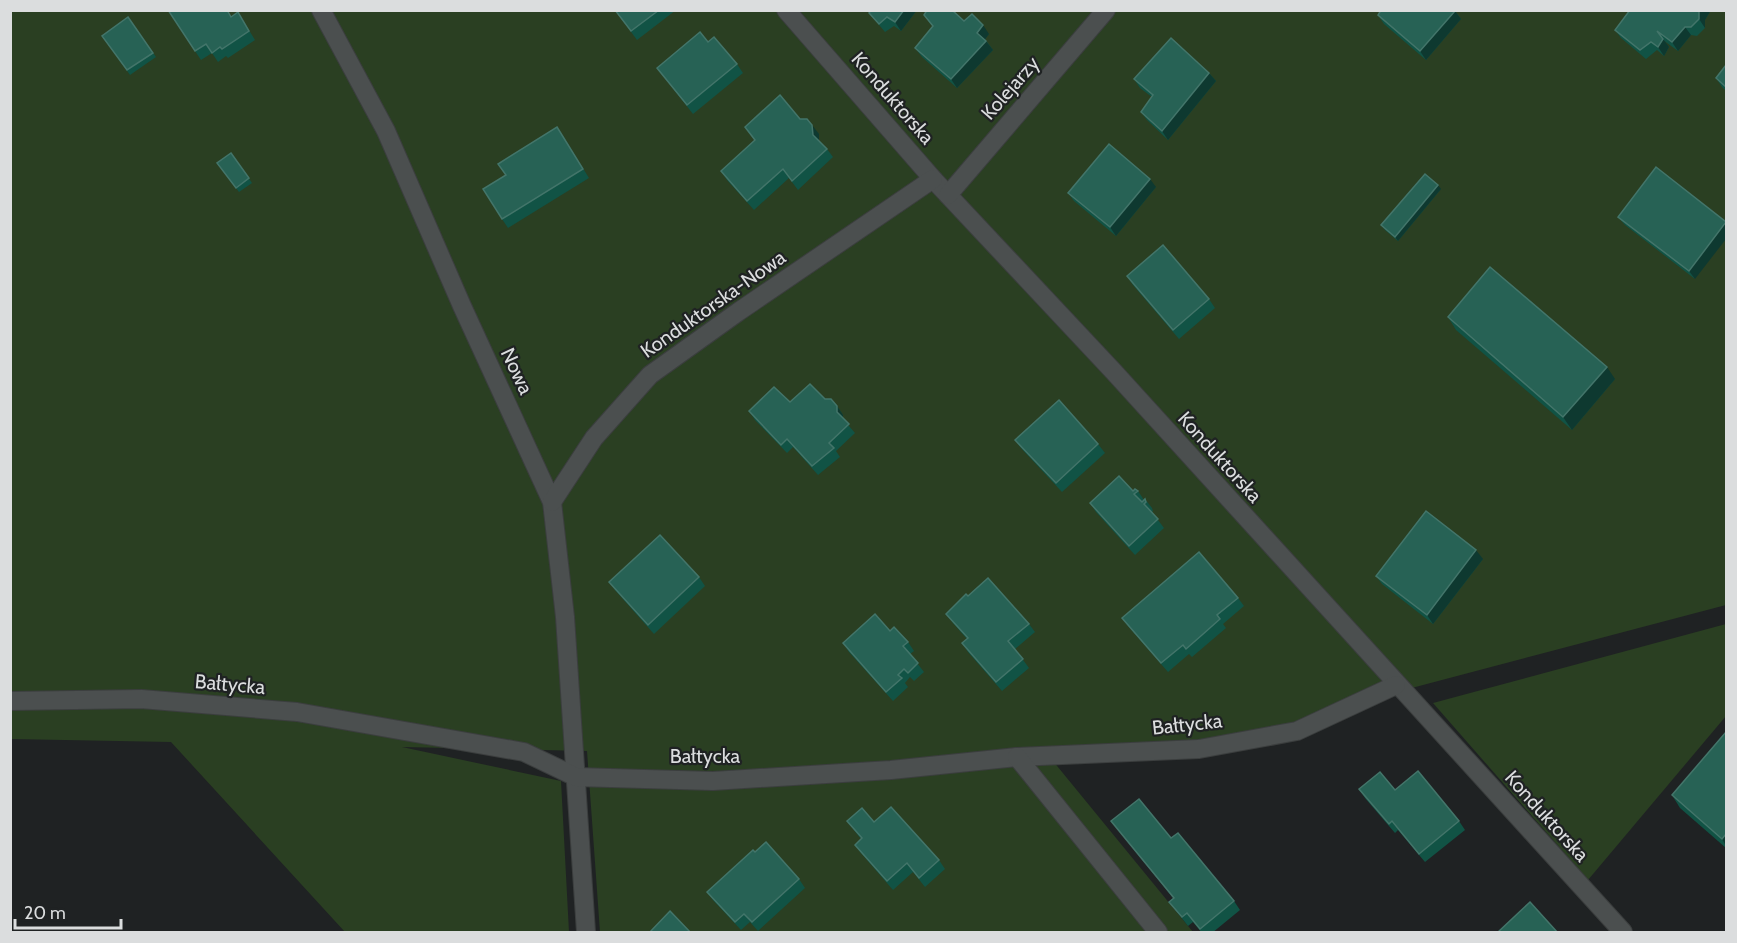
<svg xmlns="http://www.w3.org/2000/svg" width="1737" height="943" font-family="Cabin,sans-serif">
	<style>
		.green { fill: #2a3f22 }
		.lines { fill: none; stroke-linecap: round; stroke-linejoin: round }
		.minor-casing { stroke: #3b3e3e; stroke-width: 20 }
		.minor { stroke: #4b4f4f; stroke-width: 18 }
		.wall { fill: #115345 }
		.shaded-wall { fill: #0e3930 }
		.building { fill: #276255; stroke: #43756a; stroke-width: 1.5 }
		.labels { text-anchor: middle; stroke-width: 4.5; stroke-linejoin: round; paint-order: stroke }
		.street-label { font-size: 20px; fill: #dbddde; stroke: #1f2223 }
	</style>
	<rect width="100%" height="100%" fill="#1f2223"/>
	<g class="green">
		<polygon points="11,11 1726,11 1726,605 1389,694 1275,731 1053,761 1193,932 600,932 587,751 402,747 561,781 569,932 345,932 171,742 11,739"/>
		<polygon points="1726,624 1726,716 1588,880 1433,703"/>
	</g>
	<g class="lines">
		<g class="minor-casing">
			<g id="minor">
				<polyline points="321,10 386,131 462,306 552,502 565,617 586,932"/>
				<polyline points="786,10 933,179 1114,372 1623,932"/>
				<polyline points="948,195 1106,10"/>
				<polyline points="552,502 594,438 650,375 738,312 933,179"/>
				<polyline points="10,701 141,699 297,712 524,752 576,777 713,781 891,770 1017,757 1199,749 1297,731 1396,685"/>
				<polyline points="1017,757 1158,932"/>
			</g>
		</g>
		<use href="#minor" class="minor"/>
	</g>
	<g class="wall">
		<polygon points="615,10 676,10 637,40"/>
		<polygon points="917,10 901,31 894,26 885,32 869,13"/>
		<polygon points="1378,10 1455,11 1461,19 1426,60 1384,24 1378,15 1380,13"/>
		<polygon points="1630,10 1711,10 1705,20 1705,28 1697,36 1691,35 1678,51 1663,40 1669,47 1664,56 1657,50 1646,59 1621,38 1615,30"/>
		<polygon points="238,12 255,40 228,58 226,56 218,62 212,53 201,60 195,51 231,17"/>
		<polygon points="924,15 964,21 989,34 985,39 993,50 957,88 922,57 915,48 933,27"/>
		<polygon points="128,17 156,57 130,75 102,36"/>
		<polygon points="708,42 737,64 743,73 693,114 657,68"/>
		<polygon points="1726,65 1726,91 1722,87 1716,78"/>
		<polygon points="1209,73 1216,81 1168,140 1147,120 1141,112 1152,97 1140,88 1134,79"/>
		<polygon points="800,119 819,134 819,141 827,149 833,157 798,190 789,178 754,210 727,180 721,171 755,141 745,127"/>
		<polygon points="563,136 589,178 508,228 502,219 506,175"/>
		<polygon points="231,153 252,183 239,192 217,163"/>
		<polygon points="1656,167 1695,279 1625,225 1618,217"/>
		<polygon points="1156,187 1116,236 1074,201 1068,193"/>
		<polygon points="1441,189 1398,241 1385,230 1381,225"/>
		<polygon points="1127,276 1209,299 1215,308 1179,339 1133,285"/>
		<polygon points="1448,317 1615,379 1572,430 1456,330"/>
		<polygon points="825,399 837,406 843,415 843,419 855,433 836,451 840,457 818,475 793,447 787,453 755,420 749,411 790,402"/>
		<polygon points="1015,440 1098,444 1105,453 1062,492 1021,448"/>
		<polygon points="1133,491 1138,491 1144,500 1142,501 1142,502 1145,499 1152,508 1153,511 1152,512 1164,528 1135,555 1096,512 1090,503"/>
		<polygon points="1483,559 1433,624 1382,584 1376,576"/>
		<polygon points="699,577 705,586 654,634 615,590 609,582"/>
		<polygon points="968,596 1029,624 1035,632 1015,649 1029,668 1002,691 968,652 962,643 967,639 953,623 946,614"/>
		<polygon points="1238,598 1244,606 1223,624 1226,628 1192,657 1189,654 1168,672 1128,626 1122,618"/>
		<polygon points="890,631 908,642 914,651 910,654 924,672 914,681 910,677 905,683 908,687 893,701 849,652 843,643"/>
		<polygon points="1726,732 1726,848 1680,808 1672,795"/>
		<polygon points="1359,789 1395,790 1459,821 1465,830 1425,862 1398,830 1395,833 1365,798"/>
		<polygon points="847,821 874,822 939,860 945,869 925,887 913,872 893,890 861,853 855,845 861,839"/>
		<polygon points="1111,821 1171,838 1234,901 1240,910 1212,933 1202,933 1193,922 1188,926 1169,902 1173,898"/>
		<polygon points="755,852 799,879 805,888 758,931 750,922 741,930 713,900 707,892"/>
	</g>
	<g class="shaded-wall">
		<polygon points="904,10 917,10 901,31 895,22"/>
		<polygon points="1699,10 1711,10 1705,20 1705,28 1699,19"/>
		<polygon points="1455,11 1461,19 1426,60 1420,51"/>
		<polygon points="983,25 989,34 983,42 977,33"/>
		<polygon points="1685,27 1691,35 1678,51 1672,42"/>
		<polygon points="1663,39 1669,47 1664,56 1658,47"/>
		<polygon points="986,41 993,50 957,88 951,79"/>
		<polygon points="1209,73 1216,81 1168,140 1162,131"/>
		<polygon points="812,125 819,134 819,143 813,135"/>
		<polygon points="1150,179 1156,187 1116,236 1110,227"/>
		<polygon points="1438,185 1441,189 1398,241 1395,237"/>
		<polygon points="1726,222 1726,239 1695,279 1689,271"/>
		<polygon points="1607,367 1615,379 1572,430 1563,417"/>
		<polygon points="837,406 843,415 843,421 837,412"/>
		<polygon points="1476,550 1483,559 1433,624 1427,615"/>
		<polygon points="1726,834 1726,846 1722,839"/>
	</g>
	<g class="building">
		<polygon points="168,10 227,10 231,17 238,12 249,31 222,49 220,47 212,53 206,44 195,51"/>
		<polygon points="615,10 659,10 631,31"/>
		<polygon points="871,10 904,10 895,22 887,17 879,24 869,13"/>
		<polygon points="927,10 952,10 964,21 972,14 983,25 977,33 986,41 951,79 915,48 933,26 924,15"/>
		<polygon points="1381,10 1455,10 1455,11 1420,51 1378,15"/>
		<polygon points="1630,10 1699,10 1699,19 1691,27 1685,27 1672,42 1657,31 1663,39 1658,47 1651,42 1640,50 1615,30"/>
		<polygon points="128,17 153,53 127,70 102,36"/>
		<polygon points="700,32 708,42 714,37 737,64 687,105 657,68"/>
		<polygon points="1171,38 1209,73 1162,131 1141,112 1153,95 1134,79"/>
		<polygon points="1726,65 1726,87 1716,78"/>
		<polygon points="780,95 800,119 807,119 812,125 813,135 827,149 792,181 783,169 747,201 721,171 755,140 745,127"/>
		<polygon points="557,127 583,169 502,219 483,189 506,175 498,164"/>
		<polygon points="1109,144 1150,179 1110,227 1068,193"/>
		<polygon points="231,153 249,178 236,188 217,163"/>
		<polygon points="1656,167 1726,222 1689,271 1618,217"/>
		<polygon points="1425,174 1438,185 1395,237 1381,225"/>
		<polygon points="1163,245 1209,299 1173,330 1127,276"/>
		<polygon points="1490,267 1607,367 1563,417 1448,317"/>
		<polygon points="810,384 825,399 831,399 837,406 837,412 849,424 829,443 834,448 812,466 787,439 781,445 749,411 774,387 790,402"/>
		<polygon points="1059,400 1098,444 1056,483 1015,440"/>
		<polygon points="1119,476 1133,491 1135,489 1138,491 1134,494 1142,502 1145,499 1146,502 1144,504 1158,519 1129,546 1090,503"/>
		<polygon points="1426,511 1476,550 1427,615 1376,576"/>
		<polygon points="660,535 699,577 648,625 609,582"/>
		<polygon points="1199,552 1238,598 1217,615 1220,619 1202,635 1186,649 1183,645 1161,663 1122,618"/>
		<polygon points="988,578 1029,624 1008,641 1023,659 996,682 962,643 968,638 946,614 966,594 968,596"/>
		<polygon points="875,614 890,631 894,627 908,642 903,646 918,663 908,673 904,669 898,675 902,678 886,692 843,643"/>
		<polygon points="1726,732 1726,834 1722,839 1672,795"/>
		<polygon points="1418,771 1459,821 1419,854 1392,821 1389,824 1359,789 1380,772 1395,790"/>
		<polygon points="1139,799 1171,838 1178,833 1234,901 1200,929 1187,913 1182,917 1169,902 1174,898 1111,821"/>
		<polygon points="891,807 939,860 919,878 907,863 887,881 855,845 862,838 847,821 862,808 874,822"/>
		<polygon points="766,842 799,879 752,922 744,914 735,922 707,892 753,850 755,852"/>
		<polygon points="1530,902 1558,933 1497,933"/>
		<polygon points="670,911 691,933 649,933"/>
	</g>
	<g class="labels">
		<g class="street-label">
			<text transform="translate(1010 88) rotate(-49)" y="7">Kolejarzy</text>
			<text transform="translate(893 98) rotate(49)" y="7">Konduktorska</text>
			<text transform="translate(713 304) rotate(-35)" y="7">Konduktorska-Nowa</text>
			<text transform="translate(517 371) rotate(65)" y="7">Nowa</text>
			<text transform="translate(1220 457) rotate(48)" y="7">Konduktorska</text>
			<text transform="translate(230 684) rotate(5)" y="7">Bałtycka</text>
			<text transform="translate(1187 724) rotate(-6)" y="7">Bałtycka</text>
			<text x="705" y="763">Bałtycka</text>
			<text transform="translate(1547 816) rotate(48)" y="7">Konduktorska</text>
		</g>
	</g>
	<rect width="1737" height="943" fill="none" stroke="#dbddde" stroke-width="24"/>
	<path d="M15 919v9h106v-9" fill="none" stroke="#dbddde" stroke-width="3"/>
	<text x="24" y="919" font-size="18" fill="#dbddde" stroke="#1f2223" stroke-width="4.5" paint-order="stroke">20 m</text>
</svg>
